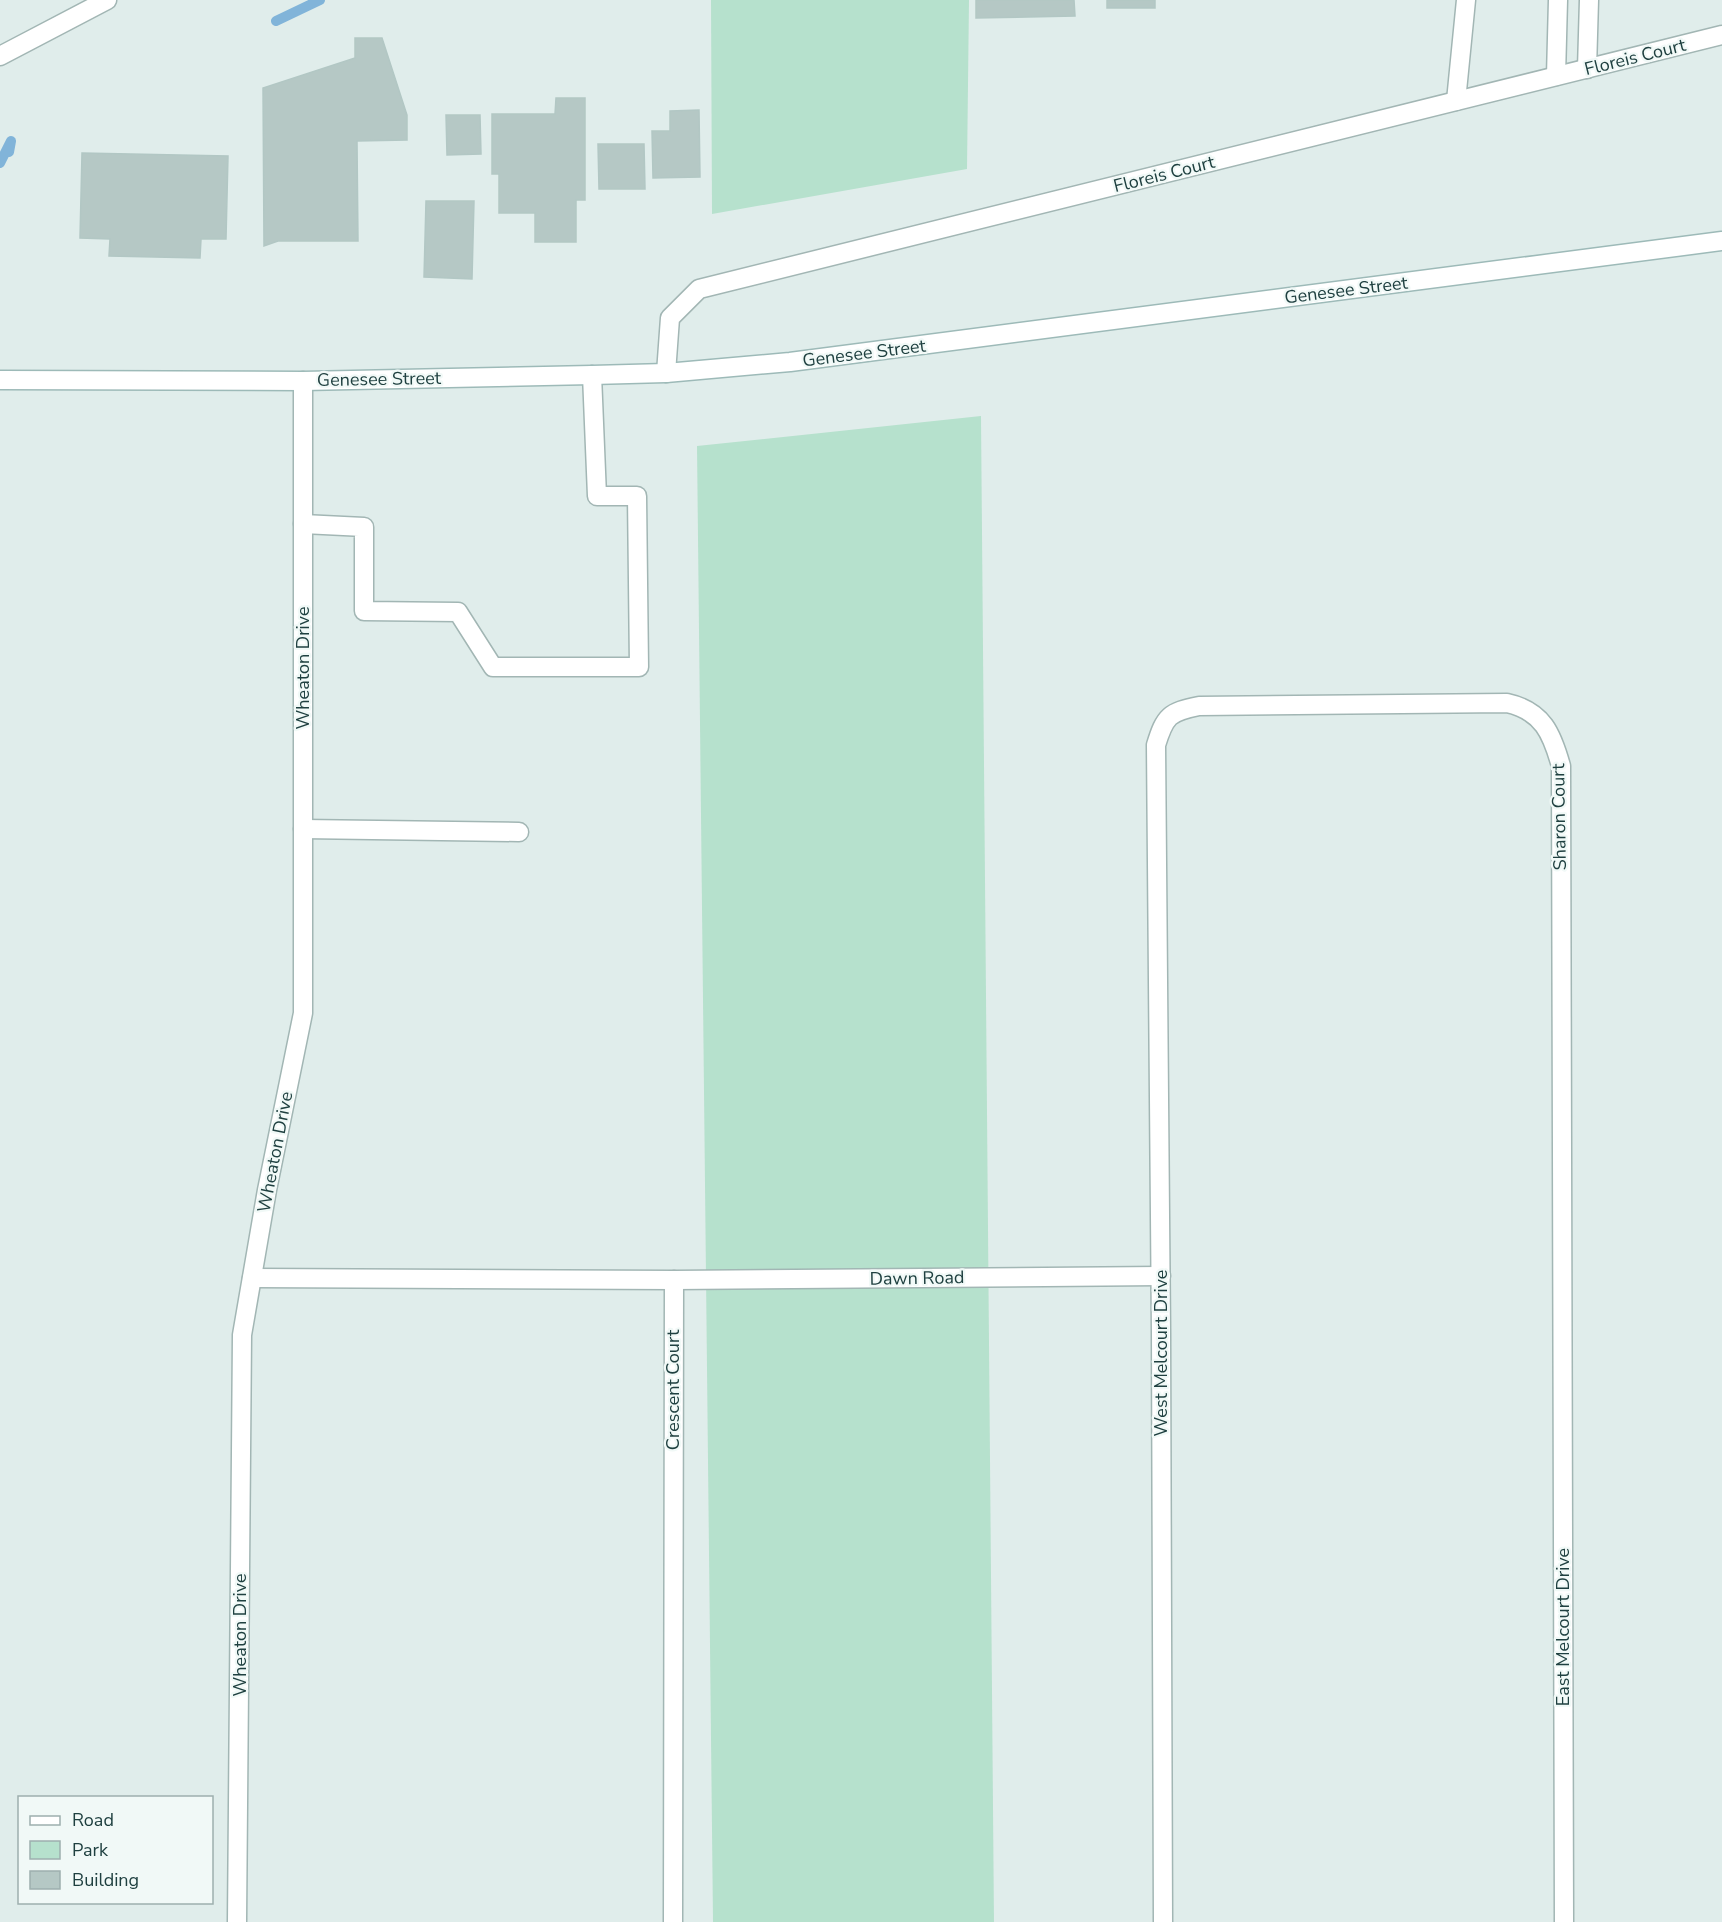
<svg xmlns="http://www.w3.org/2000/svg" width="1722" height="1922" font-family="'Nunito Sans',sans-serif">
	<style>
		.green { fill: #b6e1cd }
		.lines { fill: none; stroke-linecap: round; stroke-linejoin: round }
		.stream { stroke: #81b4d9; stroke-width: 10 }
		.building { fill: #b5c8c5; stroke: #b2c7c4; stroke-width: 1.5 }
		.lane-casing { stroke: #a2b6b4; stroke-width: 21 }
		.street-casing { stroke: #a2b6b4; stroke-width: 21 }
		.secondary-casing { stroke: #9dbab8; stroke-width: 21 }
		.lane { stroke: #fff; stroke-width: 18 }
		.street { stroke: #fff; stroke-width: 18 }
		.secondary { stroke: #fff; stroke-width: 18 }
		.labels { text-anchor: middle; stroke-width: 4.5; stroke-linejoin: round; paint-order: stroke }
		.street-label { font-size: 18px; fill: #1f4040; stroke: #f1f9f7 }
	</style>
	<rect width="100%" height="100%" fill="#e0edeb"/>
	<g class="green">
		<polygon points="711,0 969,0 967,169 712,214"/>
		<polygon points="981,416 994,1922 713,1922 697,446"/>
	</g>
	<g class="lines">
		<g class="stream">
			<polyline points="276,21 320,0"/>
			<polyline points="0,163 11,141 9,152"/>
		</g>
	</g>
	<g class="building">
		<polygon points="976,0 1074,0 1075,16 976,18"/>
		<rect x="1107" y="0" width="48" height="8"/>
		<polygon points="355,38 382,38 407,115 407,140 357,141 358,241 278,241 264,246 263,88 355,58"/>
		<polygon points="556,98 585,98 585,200 576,200 576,242 535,242 535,213 499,213 499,174 492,174 492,114 555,114"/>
		<polygon points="699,110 700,177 653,178 652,131 670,131 670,111"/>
		<polygon points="446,115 480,115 481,154 447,155"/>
		<polygon points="598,144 644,144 645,189 599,189"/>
		<polygon points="82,153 228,156 226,239 201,239 200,258 109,256 110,239 80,238"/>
		<polygon points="426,201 474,201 472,279 424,277"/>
	</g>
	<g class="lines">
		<g class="lane-casing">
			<g id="lane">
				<polyline points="1587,69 1589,0"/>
				<polyline points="1556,76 1558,0"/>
				<polyline points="1456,101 1466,0"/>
				<polyline points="303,524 364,527 364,611 458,612 493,667 639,667 637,496 597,496 592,375"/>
				<polyline points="303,829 519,832"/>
			</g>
		</g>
		<g class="street-casing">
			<g id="street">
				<polyline points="0,56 107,0"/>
				<polyline points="666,373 670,318 699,289 1722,35"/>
				<polyline points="252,1278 674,1280 1161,1276"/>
				<polyline points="237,1922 242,1335 267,1190 303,1013 303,381"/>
				<polyline points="673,1922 674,1280"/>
				<path d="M1163,1922L1161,1333L1156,745C1165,716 1169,712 1199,706L1507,703C1543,711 1552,734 1561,766L1564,1922"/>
			</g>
		</g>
		<g class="secondary-casing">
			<polyline id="secondary" points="0,380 303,381 592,375 666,373 790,362 1722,241"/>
		</g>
		<use href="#lane" class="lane"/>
		<use href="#street" class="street"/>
		<use href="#secondary" class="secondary"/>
	</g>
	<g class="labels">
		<g class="street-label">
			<text transform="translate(1635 57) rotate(-14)" y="6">Floreis Court</text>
			<text transform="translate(1164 174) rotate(-14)" y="6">Floreis Court</text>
			<text transform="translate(1346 290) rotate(-7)" y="6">Genesee Street</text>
			<text transform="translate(864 353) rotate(-7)" y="6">Genesee Street</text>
			<text transform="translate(379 379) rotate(-1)" y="6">Genesee Street</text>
			<text transform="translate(303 668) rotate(-90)" y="6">Wheaton Drive</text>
			<text transform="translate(1559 817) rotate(-91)" y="6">Sharon Court</text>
			<text transform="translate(275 1152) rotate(-79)" y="6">Wheaton Drive</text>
			<text transform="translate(917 1278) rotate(-1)" y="6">Dawn Road</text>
			<text transform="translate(1161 1353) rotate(-90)" y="6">West Melcourt Drive</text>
			<text transform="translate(673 1390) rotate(-90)" y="6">Crescent Court</text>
			<text transform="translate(1563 1627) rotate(-90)" y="6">East Melcourt Drive</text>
			<text transform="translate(240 1635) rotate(-90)" y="6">Wheaton Drive</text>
		</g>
	</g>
	<rect x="18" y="1796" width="195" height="108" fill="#f1f9f7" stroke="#9dafae" stroke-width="1.5"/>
	<rect x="30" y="1816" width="30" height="9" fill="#ffffff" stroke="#9dafae" stroke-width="1.5"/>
	<text x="72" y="1826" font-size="18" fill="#1f4040">Road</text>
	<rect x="30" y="1841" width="30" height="18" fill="#b6e1cd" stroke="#9dafae" stroke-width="1.5"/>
	<text x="72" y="1856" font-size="18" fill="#1f4040">Park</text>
	<rect x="30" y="1871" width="30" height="18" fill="#b5c8c5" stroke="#9dafae" stroke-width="1.5"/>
	<text x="72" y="1886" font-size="18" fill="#1f4040">Building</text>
</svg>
